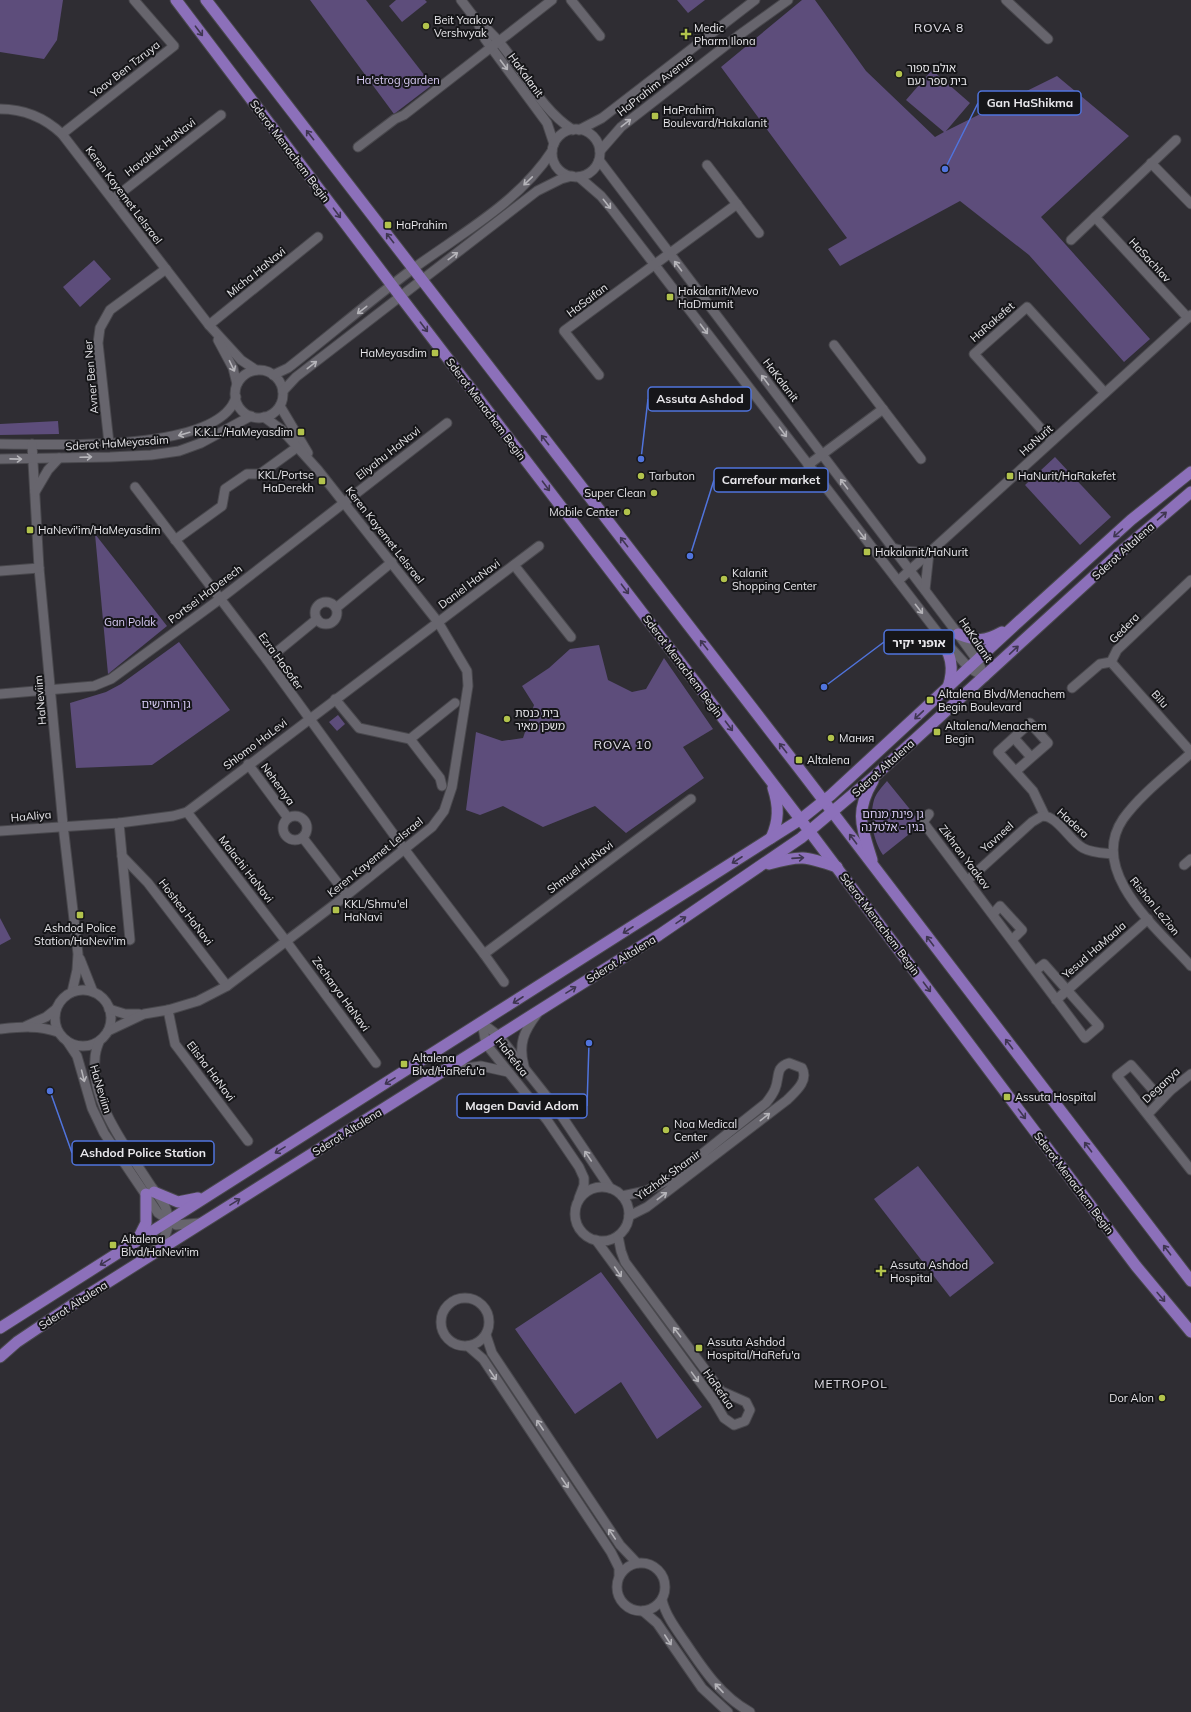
<svg xmlns="http://www.w3.org/2000/svg" width="1191" height="1712" font-family="Mulish,'Noto Sans Hebrew',sans-serif">
	<style>
		.green { fill: #5d4d7b }
		.lines { fill: none; stroke-linecap: round; stroke-linejoin: round }
		.minor-casing { stroke: #49484d; stroke-width: 11 }
		.major-casing { stroke: #49484d; stroke-width: 13 }
		.minor { stroke: #67656d; stroke-width: 9 }
		.major { stroke: #8c70ba; stroke-width: 11 }
		.oneway { stroke: #3f3651 }
		.oneway2 { stroke: #b5b4b9 }
		.poi-dot { fill: #b2c34c; stroke: #161619; stroke-width: 1.5 }
		.labels { text-anchor: middle; stroke-width: 4; stroke-linejoin: round; paint-order: stroke }
		.poi-label { font-size: 11px; fill: #e9e8ec; stroke: #161619; text-anchor: start }
		.street-label { font-size: 11px; fill: #e9e8ec; stroke: #161619 }
		.park-label { font-size: 11px; fill: #dbcef8; stroke: #161619 }
		.neighbourhood-label { font-size: 12px; letter-spacing: 1px; fill: #e5e3eb; stroke: #161619 }
		.leader { fill: none; stroke: #5074dd; stroke-width: 1.5 }
		.callout-dot { fill: #5074dd; stroke: #161619; stroke-width: 1.5 }
		.callout { fill: #161619; stroke: #5074dd; stroke-width: 1.5 }
		.callout-label { font-size: 12px; text-anchor: middle; font-weight: bold; fill: #e9e8ec }
	</style>
	<rect width="100%" height="100%" fill="#2f2d33"/>
	<g class="green">
		<polygon points="0,0 63,0 57,40 44,59 0,52"/>
		<polygon points="310,0 366,0 432,85 394,114"/>
		<polygon points="396,0 425,0 427,2 402,22 389,6"/>
		<polygon points="677,0 705,0 688,13"/>
		<polygon points="802,0 815,0 866,71 935,137 944,132 906,100 932,70 970,103 946,131 1057,76 1129,136 1041,217 1150,339 1124,362 1029,255 960,201 840,266 828,249 847,238 721,67"/>
		<polygon points="94,260 111,279 80,307 63,287"/>
		<polygon points="58,421 59,434 0,435 0,424"/>
		<polygon points="1055,457 1111,517 1080,545 1025,485"/>
		<polygon points="95,534 167,626 108,674"/>
		<polygon points="179,642 230,710 152,765 76,768 70,703 106,692 121,684"/>
		<polygon points="599,645 608,680 632,692 646,689 664,658 713,729 683,747 704,778 626,833 595,806 543,827 503,806 480,815 466,810 476,732 502,741 523,738 534,705 522,686 549,668 570,649"/>
		<polygon points="338,715 345,724 337,731 329,722"/>
		<path d="M887,781L917,818L915,824L918,827L883,855C873,840 869,817 874,800C876,793 882,787 887,781Z"/>
		<polygon points="0,918 11,939 0,945"/>
		<polygon points="918,1166 994,1263 950,1297 874,1199"/>
		<polygon points="601,1272 702,1407 657,1439 621,1382 575,1414 515,1329"/>
	</g>
	<g class="lines">
		<g class="minor-casing">
			<g id="minor">
				<polyline points="461,0 477,21 485,39 547,123 554,144"/>
				<polyline points="571,0 600,36"/>
				<polyline points="1006,0 1048,39"/>
				<path d="M477,21C516,49 531,103 573,130"/>
				<path d="M0,109C24,109 44,117 62,134L209,325L241,360L256,370"/>
				<circle cx="576" cy="153" r="24"/>
				<polyline points="579,130 602,118 755,0"/>
				<polyline points="62,134 174,46 134,0"/>
				<polyline points="358,147 395,119 404,115 552,0"/>
				<polyline points="600,151 621,127 738,36 788,0"/>
				<polyline points="599,160 958,634 977,660 985,677"/>
				<polyline points="1151,163 1191,204"/>
				<polyline points="707,165 759,233"/>
				<polyline points="579,177 601,196 611,208 941,637 969,668 985,677"/>
				<polyline points="113,199 221,115"/>
				<polyline points="1095,217 1188,318"/>
				<polyline points="1071,240 1176,140"/>
				<polyline points="209,325 318,237"/>
				<polyline points="218,340 233,368 237,384"/>
				<polyline points="834,345 921,459"/>
				<circle cx="259" cy="394" r="24"/>
				<path d="M273,375L288,368C330,335 371,300 414,268C462,233 519,202 552,151"/>
				<polyline points="599,375 564,331 737,204"/>
				<polyline points="283,391 296,377 537,191 561,179 572,176"/>
				<polyline points="280,406 308,453"/>
				<polyline points="1052,441 974,354 1027,307 1105,393"/>
				<polyline points="109,443 98,343 100,328 110,310 166,269"/>
				<path d="M0,444C49,444 219,454 236,397"/>
				<polyline points="32,444 39,568 63,825 78,954 77,970 72,992"/>
				<polyline points="0,459 110,457 151,455 179,451 201,443 251,416"/>
				<polyline points="808,465 883,409"/>
				<polyline points="135,487 267,660 405,850 484,954 691,799"/>
				<polyline points="35,492 48,470 59,458"/>
				<polyline points="175,540 222,506 225,489 247,474 260,474 296,448"/>
				<polyline points="893,548 904,551 929,553"/>
				<polyline points="514,565 571,637"/>
				<polyline points="0,571 39,568"/>
				<polyline points="898,581 1191,315"/>
				<polyline points="925,590 929,553"/>
				<circle cx="326" cy="613" r="11"/>
				<polyline points="336,608 392,562"/>
				<polyline points="267,660 317,619"/>
				<polyline points="1111,662 1191,752"/>
				<polyline points="1072,688 1100,664 1111,662 1117,650 1191,580"/>
				<polyline points="0,694 94,686 111,679 220,599 447,423"/>
				<polyline points="335,699 359,728 410,739 455,703"/>
				<polyline points="1014,738 1031,757"/>
				<polyline points="410,739 440,778 442,786"/>
				<path d="M1191,753C1169,773 1140,795 1123,819C1087,872 1159,930 1191,966"/>
				<polyline points="248,764 288,818"/>
				<polyline points="1016,771 1048,743 1030,723 998,752 1033,791 1045,816"/>
				<polyline points="187,812 286,941 376,1063"/>
				<polyline points="929,814 923,822 1085,1038 1099,1026 1044,964 1035,971"/>
				<circle cx="295" cy="828" r="12"/>
				<polyline points="119,823 130,940"/>
				<polyline points="0,831 119,823 173,816 187,812 539,546"/>
				<polyline points="303,838 347,895"/>
				<polyline points="122,856 148,883 227,986"/>
				<polyline points="1184,865 1191,859"/>
				<path d="M968,880L1032,822L1042,816C1057,815 1070,841 1083,848C1092,853 1103,853 1113,854"/>
				<polyline points="993,914 1000,906 1022,930 1012,940"/>
				<polyline points="484,954 504,982"/>
				<polyline points="80,959 93,992"/>
				<circle cx="83" cy="1018" r="28"/>
				<polyline points="1056,1000 1148,919"/>
				<polyline points="109,1009 125,1014 139,1014"/>
				<polyline points="168,1010 175,1044 248,1141"/>
				<polyline points="482,1023 499,1036 559,1112 610,1188"/>
				<polyline points="482,1023 486,1044 547,1120 579,1167 584,1178 584,1185 579,1198"/>
				<polyline points="26,1026 46,1017 56,1009"/>
				<path d="M0,1029C20,1027 39,1025 58,1032"/>
				<polyline points="108,1031 144,1014 168,1010 198,1001 227,986 347,895 432,827 444,811 452,787 468,686 467,671 438,622 318,470 282,430 264,417"/>
				<polyline points="67,1041 77,1056 92,1108 104,1133 158,1213 176,1225 200,1223"/>
				<path d="M99,1042C97,1047 95,1053 95,1059C90,1102 128,1150 149,1183C154,1191 163,1200 166,1209C172,1225 166,1238 155,1250"/>
				<path d="M524,1066C518,1044 524,1031 537,1014"/>
				<polyline points="444,1071 481,1066 508,1072"/>
				<polyline points="1161,1099 1131,1065 1117,1076 1191,1170"/>
				<polyline points="1148,1114 1171,1090 1191,1074"/>
				<circle cx="602" cy="1214" r="27"/>
				<path d="M622,1196L646,1191L669,1180L766,1103C770,1098 773,1094 775,1089C780,1077 775,1067 789,1063L802,1068C809,1081 795,1092 787,1100L647,1207L629,1216"/>
				<polyline points="596,1240 714,1401 724,1418 734,1425 745,1421 750,1410 746,1402 721,1391 625,1262 621,1251 618,1236"/>
				<circle cx="465" cy="1322" r="24"/>
				<polyline points="486,1335 492,1353 620,1545 637,1563"/>
				<polyline points="468,1346 483,1359 611,1552 619,1568 619,1575"/>
				<circle cx="641" cy="1587" r="24"/>
				<path d="M662,1600C666,1616 676,1629 685,1642C703,1669 721,1696 750,1712"/>
				<polyline points="643,1611 657,1623 702,1688 728,1712"/>
			</g>
		</g>
		<g class="major-casing">
			<g id="major">
				<polyline points="176,0 400,296 810,832 1136,1266 1191,1332"/>
				<polyline points="206,0 801,771 1191,1281"/>
				<path d="M958,634C977,641 984,642 1002,632"/>
				<path d="M941,637C950,655 955,667 948,687"/>
				<path d="M771,838C779,821 779,806 773,788"/>
				<path d="M872,860C862,827 854,813 873,781"/>
				<path d="M769,864C801,855 805,856 837,867"/>
				<polyline points="154,1192 178,1202 198,1198"/>
				<polyline points="138,1239 146,1223 146,1194"/>
				<polyline points="0,1328 801,819 831,795 1015,625 1131,520 1191,472"/>
				<polyline points="0,1357 17,1342 75,1303 659,935 801,838 877,774 1117,555 1191,492"/>
			</g>
		</g>
		<use href="#minor" class="minor"/>
		<use href="#major" class="major"/>
	</g>
	<defs><path id="oneway-shaft" d="M-6 0H5M1.5-3L5.5 0L1.5 3" fill="none" stroke-width="1.6" stroke-linecap="round" stroke-linejoin="round"/></defs>
	<g class="oneway">
		<use href="#oneway-shaft" transform="translate(199 31) rotate(53)"/>
		<use href="#oneway-shaft" transform="translate(310 135) rotate(-128)"/>
		<use href="#oneway-shaft" transform="translate(337 213) rotate(53)"/>
		<use href="#oneway-shaft" transform="translate(390 238) rotate(-128)"/>
		<use href="#oneway-shaft" transform="translate(424 327) rotate(53)"/>
		<use href="#oneway-shaft" transform="translate(545 440) rotate(-128)"/>
		<use href="#oneway-shaft" transform="translate(546 486) rotate(53)"/>
		<use href="#oneway-shaft" transform="translate(1162 516) rotate(-41)"/>
		<use href="#oneway-shaft" transform="translate(1118 533) rotate(138)"/>
		<use href="#oneway-shaft" transform="translate(624 542) rotate(-128)"/>
		<use href="#oneway-shaft" transform="translate(625 589) rotate(53)"/>
		<use href="#oneway-shaft" transform="translate(704 645) rotate(-128)"/>
		<use href="#oneway-shaft" transform="translate(1014 650) rotate(-43)"/>
		<use href="#oneway-shaft" transform="translate(919 715) rotate(137)"/>
		<use href="#oneway-shaft" transform="translate(729 726) rotate(53)"/>
		<use href="#oneway-shaft" transform="translate(783 748) rotate(-128)"/>
		<use href="#oneway-shaft" transform="translate(853 839) rotate(-127)"/>
		<use href="#oneway-shaft" transform="translate(798 858) rotate(-4)"/>
		<use href="#oneway-shaft" transform="translate(737 860) rotate(147)"/>
		<use href="#oneway-shaft" transform="translate(681 920) rotate(-34)"/>
		<use href="#oneway-shaft" transform="translate(628 930) rotate(147)"/>
		<use href="#oneway-shaft" transform="translate(930 941) rotate(-127)"/>
		<use href="#oneway-shaft" transform="translate(927 987) rotate(53)"/>
		<use href="#oneway-shaft" transform="translate(571 990) rotate(-32)"/>
		<use href="#oneway-shaft" transform="translate(518 1000) rotate(147)"/>
		<use href="#oneway-shaft" transform="translate(1009 1044) rotate(-127)"/>
		<use href="#oneway-shaft" transform="translate(390 1081) rotate(148)"/>
		<use href="#oneway-shaft" transform="translate(1022 1114) rotate(53)"/>
		<use href="#oneway-shaft" transform="translate(1088 1147) rotate(-127)"/>
		<use href="#oneway-shaft" transform="translate(280 1150) rotate(148)"/>
		<use href="#oneway-shaft" transform="translate(235 1202) rotate(-32)"/>
		<use href="#oneway-shaft" transform="translate(1167 1250) rotate(-127)"/>
		<use href="#oneway-shaft" transform="translate(105 1262) rotate(148)"/>
		<use href="#oneway-shaft" transform="translate(1161 1297) rotate(50)"/>
	</g>
	<g class="oneway2">
		<use href="#oneway-shaft" transform="translate(504 65) rotate(53)"/>
		<use href="#oneway-shaft" transform="translate(626 123) rotate(-38)"/>
		<use href="#oneway-shaft" transform="translate(528 181) rotate(136)"/>
		<use href="#oneway-shaft" transform="translate(607 204) rotate(51)"/>
		<use href="#oneway-shaft" transform="translate(453 256) rotate(-37)"/>
		<use href="#oneway-shaft" transform="translate(678 266) rotate(-127)"/>
		<use href="#oneway-shaft" transform="translate(362 310) rotate(142)"/>
		<use href="#oneway-shaft" transform="translate(704 329) rotate(53)"/>
		<use href="#oneway-shaft" transform="translate(312 365) rotate(-38)"/>
		<use href="#oneway-shaft" transform="translate(232 366) rotate(64)"/>
		<use href="#oneway-shaft" transform="translate(765 380) rotate(-127)"/>
		<use href="#oneway-shaft" transform="translate(783 432) rotate(53)"/>
		<use href="#oneway-shaft" transform="translate(184 434) rotate(164)"/>
		<use href="#oneway-shaft" transform="translate(86 457) rotate(-2)"/>
		<use href="#oneway-shaft" transform="translate(16 459) rotate(1)"/>
		<use href="#oneway-shaft" transform="translate(844 484) rotate(-127)"/>
		<use href="#oneway-shaft" transform="translate(862 535) rotate(52)"/>
		<use href="#oneway-shaft" transform="translate(919 609) rotate(52)"/>
		<use href="#oneway-shaft" transform="translate(83 1076) rotate(76)"/>
		<use href="#oneway-shaft" transform="translate(765 1117) rotate(-38)"/>
		<use href="#oneway-shaft" transform="translate(588 1156) rotate(-124)"/>
		<use href="#oneway-shaft" transform="translate(662 1196) rotate(-37)"/>
		<use href="#oneway-shaft" transform="translate(618 1272) rotate(56)"/>
		<use href="#oneway-shaft" transform="translate(677 1332) rotate(-127)"/>
		<use href="#oneway-shaft" transform="translate(493 1375) rotate(56)"/>
		<use href="#oneway-shaft" transform="translate(695 1377) rotate(54)"/>
		<use href="#oneway-shaft" transform="translate(540 1425) rotate(-124)"/>
		<use href="#oneway-shaft" transform="translate(565 1483) rotate(56)"/>
		<use href="#oneway-shaft" transform="translate(612 1534) rotate(-124)"/>
		<use href="#oneway-shaft" transform="translate(668 1640) rotate(57)"/>
		<use href="#oneway-shaft" transform="translate(719 1688) rotate(-133)"/>
	</g>
	<g class="poi-dot">
		<circle cx="426" cy="26" r="4"/>
		<path d="M684 28h4v4h4v4h-4v4h-4v-4h-4v-4h4z"/>
		<circle cx="899" cy="74" r="4"/>
		<rect x="651" y="112" width="8" height="8" rx="2"/>
		<rect x="384" y="221" width="8" height="8" rx="2"/>
		<rect x="666" y="293" width="8" height="8" rx="2"/>
		<rect x="431" y="349" width="8" height="8" rx="2"/>
		<rect x="297" y="428" width="8" height="8" rx="2"/>
		<circle cx="641" cy="476" r="4"/>
		<rect x="1006" y="472" width="8" height="8" rx="2"/>
		<rect x="318" y="477" width="8" height="8" rx="2"/>
		<circle cx="654" cy="493" r="4"/>
		<circle cx="627" cy="512" r="4"/>
		<rect x="26" y="526" width="8" height="8" rx="2"/>
		<rect x="863" y="548" width="8" height="8" rx="2"/>
		<circle cx="724" cy="579" r="4"/>
		<rect x="926" y="696" width="8" height="8" rx="2"/>
		<circle cx="507" cy="719" r="4"/>
		<rect x="933" y="728" width="8" height="8" rx="2"/>
		<circle cx="831" cy="738" r="4"/>
		<rect x="795" y="756" width="8" height="8" rx="2"/>
		<rect x="332" y="906" width="8" height="8" rx="2"/>
		<rect x="76" y="911" width="8" height="8" rx="2"/>
		<rect x="400" y="1060" width="8" height="8" rx="2"/>
		<rect x="1003" y="1093" width="8" height="8" rx="2"/>
		<circle cx="666" cy="1130" r="4"/>
		<rect x="109" y="1241" width="8" height="8" rx="2"/>
		<path d="M879 1265h4v4h4v4h-4v4h-4v-4h-4v-4h4z"/>
		<rect x="695" y="1344" width="8" height="8" rx="2"/>
		<circle cx="1162" cy="1398" r="4"/>
	</g>
	<g class="labels">
		<g class="poi-label">
			<text x="434" y="24">Beit Yaakov<tspan x="434" dy="13">Vershvyak</tspan></text>
			<text x="694" y="32">Medic<tspan x="694" dy="13">Pharm Ilona</tspan></text>
			<text x="907" y="72">אולם ספור<tspan x="907" dy="13">בית ספר נעם</tspan></text>
			<text x="663" y="114">HaPrahim<tspan x="663" dy="13">Boulevard/Hakalanit</tspan></text>
			<text x="396" y="229">HaPrahim</text>
			<text x="678" y="295">Hakalanit/Mevo<tspan x="678" dy="13">HaDmumit</tspan></text>
			<text x="427" y="357" text-anchor="end">HaMeyasdim</text>
			<text x="293" y="436" text-anchor="end">K.K.L./HaMeyasdim</text>
			<text x="314" y="479" text-anchor="end">KKL/Portse<tspan x="314" dy="13">HaDerekh</tspan></text>
			<text x="649" y="480">Tarbuton</text>
			<text x="1018" y="480">HaNurit/HaRakefet</text>
			<text x="646" y="497" text-anchor="end">Super Clean</text>
			<text x="619" y="516" text-anchor="end">Mobile Center</text>
			<text x="38" y="534">HaNevi'im/HaMeyasdim</text>
			<text x="875" y="556">Hakalanit/HaNurit</text>
			<text x="732" y="577">Kalanit<tspan x="732" dy="13">Shopping Center</tspan></text>
			<text x="938" y="698">Altalena Blvd/Menachem<tspan x="938" dy="13">Begin Boulevard</tspan></text>
			<text x="515" y="717">בית כנסת<tspan x="515" dy="13">משכן מאיר</tspan></text>
			<text x="945" y="730">Altalena/Menachem<tspan x="945" dy="13">Begin</tspan></text>
			<text x="839" y="742">Мания</text>
			<text x="807" y="764">Altalena</text>
			<text x="344" y="908">KKL/Shmu'el<tspan x="344" dy="13">HaNavi</tspan></text>
			<text x="80" y="932" text-anchor="middle">Ashdod Police<tspan x="80" dy="13">Station/HaNevi'im</tspan></text>
			<text x="412" y="1062">Altalena<tspan x="412" dy="13">Blvd/HaRefu'a</tspan></text>
			<text x="1015" y="1101">Assuta Hospital</text>
			<text x="674" y="1128">Noa Medical<tspan x="674" dy="13">Center</tspan></text>
			<text x="121" y="1243">Altalena<tspan x="121" dy="13">Blvd/HaNevi'im</tspan></text>
			<text x="890" y="1269">Assuta Ashdod<tspan x="890" dy="13">Hospital</tspan></text>
			<text x="707" y="1346">Assuta Ashdod<tspan x="707" dy="13">Hospital/HaRefu'a</tspan></text>
			<text x="1154" y="1402" text-anchor="end">Dor Alon</text>
		</g>
		<g class="street-label">
			<text transform="translate(125 69) rotate(-38)" y="4">Yoav Ben Tzruya</text>
			<text transform="translate(526 75) rotate(54)" y="4">HaKalanit</text>
			<text transform="translate(655 85) rotate(-38)" y="4">HaPrahim Avenue</text>
			<text transform="translate(160 147) rotate(-38)" y="4">Havakuk HaNavi</text>
			<text transform="translate(290 151) rotate(53)" y="4">Sderot Menachem Begin</text>
			<text transform="translate(124 195) rotate(53)" y="4">Keren Kayemet LeIsrael</text>
			<text transform="translate(1150 260) rotate(47)" y="4">HaSachlav</text>
			<text transform="translate(256 272) rotate(-39)" y="4">Micha HaNavi</text>
			<text transform="translate(587 300) rotate(-37)" y="4">HaSaifan</text>
			<text transform="translate(992 322) rotate(-41)" y="4">HaRakefet</text>
			<text transform="translate(91 377) rotate(-95)" y="4">Avner Ben Ner</text>
			<text transform="translate(781 380) rotate(53)" y="4">HaKalanit</text>
			<text transform="translate(486 409) rotate(53)" y="4">Sderot Menachem Begin</text>
			<text transform="translate(1036 440) rotate(-42)" y="4">HaNurit</text>
			<text transform="translate(117 443) rotate(-4)" y="4">Sderot HaMeyasdim</text>
			<text transform="translate(388 453) rotate(-38)" y="4">Eliyahu HaNavi</text>
			<text transform="translate(385 535) rotate(52)" y="4">Keren Kayemet LeIsrael</text>
			<text transform="translate(1123 551) rotate(-42)" y="4">Sderot Altalena</text>
			<text transform="translate(469 584) rotate(-37)" y="4">Daniel HaNavi</text>
			<text transform="translate(205 594) rotate(-37)" y="4">Portsei HaDerech</text>
			<text transform="translate(1124 628) rotate(-45)" y="4">Gedera</text>
			<text transform="translate(976 640) rotate(56)" y="4">HaKalanit</text>
			<text transform="translate(281 661) rotate(54)" y="4">Ezra HaSofer</text>
			<text transform="translate(683 666) rotate(53)" y="4">Sderot Menachem Begin</text>
			<text transform="translate(1160 699) rotate(48)" y="4">Bilu</text>
			<text transform="translate(40 700) rotate(-95)" y="4">HaNeviim</text>
			<text transform="translate(255 744) rotate(-37)" y="4">Shlomo HaLevi</text>
			<text transform="translate(883 768) rotate(-42)" y="4">Sderot Altalena</text>
			<text transform="translate(278 784) rotate(54)" y="4">Nehemya</text>
			<text transform="translate(31 816) rotate(-5)" y="4">HaAliya</text>
			<text transform="translate(1073 823) rotate(42)" y="4">Hadera</text>
			<text transform="translate(997 837) rotate(-42)" y="4">Yavneel</text>
			<text transform="translate(375 857) rotate(-39)" y="4">Keren Kayemet LeIsrael</text>
			<text transform="translate(965 857) rotate(53)" y="4">Zikhron Yaakov</text>
			<text transform="translate(580 867) rotate(-37)" y="4">Shmuel HaNavi</text>
			<text transform="translate(246 869) rotate(52)" y="4">Malachi HaNavi</text>
			<text transform="translate(1155 906) rotate(51)" y="4">Rishon LeZion</text>
			<text transform="translate(186 912) rotate(52)" y="4">Hoshea HaNavi</text>
			<text transform="translate(880 924) rotate(53)" y="4">Sderot Menachem Begin</text>
			<text transform="translate(1094 950) rotate(-41)" y="4">Yesud HaMaala</text>
			<text transform="translate(621 959) rotate(-32)" y="4">Sderot Altalena</text>
			<text transform="translate(341 994) rotate(54)" y="4">Zecharya HaNavi</text>
			<text transform="translate(512 1057) rotate(52)" y="4">HaRefua</text>
			<text transform="translate(211 1071) rotate(53)" y="4">Elisha HaNavi</text>
			<text transform="translate(1161 1085) rotate(-43)" y="4">Deganya</text>
			<text transform="translate(101 1089) rotate(73)" y="4">HaNeviim</text>
			<text transform="translate(347 1132) rotate(-32)" y="4">Sderot Altalena</text>
			<text transform="translate(668 1175) rotate(-36)" y="4">Yitzhak Shamir</text>
			<text transform="translate(1074 1183) rotate(53)" y="4">Sderot Menachem Begin</text>
			<text transform="translate(73 1305) rotate(-33)" y="4">Sderot Altalena</text>
			<text transform="translate(719 1389) rotate(55)" y="4">HaRefua</text>
		</g>
		<g class="park-label">
			<text x="398" y="84">Ha'etrog garden</text>
			<text x="130" y="626">Gan Polak</text>
			<text x="166" y="708">גן החרשים</text>
			<text x="893" y="818">גן פינת מנחם<tspan x="893" dy="13">בגין - אלטלנה</tspan></text>
		</g>
		<g class="neighbourhood-label">
			<text x="939" y="32">ROVA 8</text>
			<text x="623" y="749">ROVA 10</text>
			<text x="851" y="1388">METROPOL</text>
		</g>
	</g>
	<path class="leader" d="M945 169L978 103M641 459L648 399M690 556L714 480M824 687L884 642M589 1043L587 1106M50 1091L72 1153"/>
	<g class="callout-dot">
		<circle cx="945" cy="169" r="4"/>
		<circle cx="641" cy="459" r="4"/>
		<circle cx="690" cy="556" r="4"/>
		<circle cx="824" cy="687" r="4"/>
		<circle cx="589" cy="1043" r="4"/>
		<circle cx="50" cy="1091" r="4"/>
	</g>
	<g class="callout">
		<rect x="978" y="91" width="103" height="24" rx="4"/>
		<rect x="648" y="387" width="103" height="24" rx="4"/>
		<rect x="714" y="468" width="114" height="24" rx="4"/>
		<rect x="884" y="630" width="70" height="24" rx="4"/>
		<rect x="457" y="1094" width="130" height="24" rx="4"/>
		<rect x="72" y="1141" width="142" height="24" rx="4"/>
	</g>
	<g class="callout-label">
		<text x="1030" y="107">Gan HaShikma</text>
		<text x="700" y="403">Assuta Ashdod</text>
		<text x="771" y="484">Carrefour market</text>
		<text x="919" y="647">אופני יקיר</text>
		<text x="522" y="1110">Magen David Adom</text>
		<text x="143" y="1157">Ashdod Police Station</text>
	</g>
</svg>
